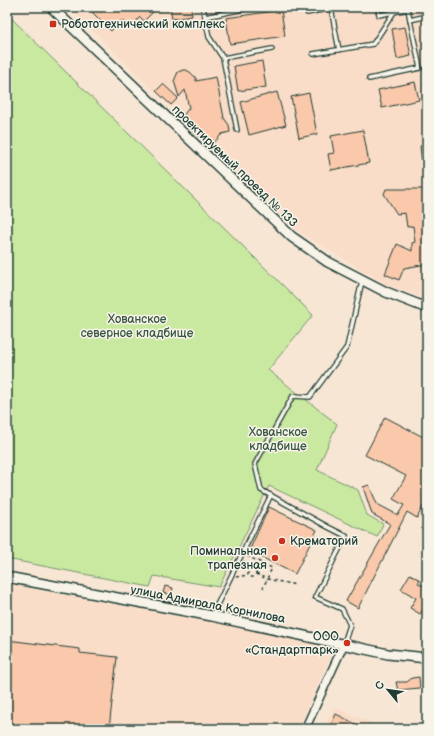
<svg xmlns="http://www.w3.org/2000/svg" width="434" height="736" font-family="'Balsamiq Sans',sans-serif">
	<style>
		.built { fill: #f9ddc8 }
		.green { fill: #c9e9a1; stroke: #74936a }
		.building { fill: #fac8aa; stroke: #1f3d34 }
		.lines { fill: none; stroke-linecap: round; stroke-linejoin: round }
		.lane-casing { stroke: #1f3d34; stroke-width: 6 }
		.street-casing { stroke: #1f3d34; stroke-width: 10 }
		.secondary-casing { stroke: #1f3d34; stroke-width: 12 }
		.path { stroke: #1f3d34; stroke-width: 1.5; stroke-dasharray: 3 3; stroke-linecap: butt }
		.lane { stroke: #f7f3e8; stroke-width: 3.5 }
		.street { stroke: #f7f3e8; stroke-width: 7 }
		.secondary { stroke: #f7f3e8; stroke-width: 9 }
		.poi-dot { fill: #c8321e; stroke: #f7f3e8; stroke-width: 1.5 }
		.labels { text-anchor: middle; stroke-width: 3; stroke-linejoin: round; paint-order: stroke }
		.poi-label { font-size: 12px; fill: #1f3d34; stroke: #f7f3e8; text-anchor: start }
		.street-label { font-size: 12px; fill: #1f3d34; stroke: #f7f3e8 }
		.park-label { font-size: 12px; fill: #385744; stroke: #f7f3e8 }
	</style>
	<rect width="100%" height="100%" fill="#f8e6d5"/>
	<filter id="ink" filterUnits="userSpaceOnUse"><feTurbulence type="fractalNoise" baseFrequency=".025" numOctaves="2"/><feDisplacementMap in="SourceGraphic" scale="8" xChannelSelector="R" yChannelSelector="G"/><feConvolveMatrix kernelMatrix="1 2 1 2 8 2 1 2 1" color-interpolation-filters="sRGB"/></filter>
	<g filter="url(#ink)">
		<g class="built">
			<polygon points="69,7 427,7 427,299 385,284 299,232 201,137"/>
			<polygon points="7,584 321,643 330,658 298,729 7,729"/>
			<polygon points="334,707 386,729 324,729"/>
		</g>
		<polygon class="green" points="7,14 313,315 268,370 337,424 317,470 358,490 367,515 383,524 377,537 269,486 219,587 154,576 150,587 7,559"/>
		<g class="building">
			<polygon points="87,7 151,7 154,11 144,21 140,17 130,28 122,20 111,31"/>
			<polygon points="170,7 191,7 192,16 172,19"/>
			<polygon points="281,10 285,36 230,44 226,18"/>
			<polygon points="405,27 411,56 397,59 392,29"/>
			<polygon points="262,61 266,87 238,91 234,66"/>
			<polygon points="183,70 186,70 190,72 196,78 196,81 216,77 224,118 229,125 230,132 222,134 210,147 181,118 189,108 185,90 179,97 174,81 178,72"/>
			<polygon points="415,82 419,100 382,108 378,90"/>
			<polygon points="163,84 178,98 171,105 156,91"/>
			<polygon points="277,92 286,125 249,135 241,102"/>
			<polygon points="309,93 317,134 299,138 291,97"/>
			<polygon points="363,130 369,163 331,170 328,154 334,153 331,136"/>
			<polygon points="427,145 427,172 423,172 420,146"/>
			<polygon points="386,189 427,189 427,264 404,268 399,280 385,274 397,244 412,251 412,243 415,242 413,226 407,227 405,213 397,214 384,194"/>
			<polygon points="385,417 427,439 427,499 417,518 407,512 358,608 346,601 390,524 372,514 363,487 369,485 377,504 398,515 404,505 393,499 406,476 365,455"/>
			<polygon points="269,507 317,530 295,574 249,551"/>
			<polygon points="410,574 420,580 418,583 427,588 427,603 420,614 410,608 416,598 401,589"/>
			<polygon points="165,586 173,588 171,595 163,593"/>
			<polygon points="7,640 80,649 80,653 117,657 109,729 7,729"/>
			<polygon points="419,677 420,688 398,690 396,682 407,682 412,678"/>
			<polygon points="336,714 366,729 334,729 330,727"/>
		</g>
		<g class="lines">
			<g class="lane-casing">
				<g id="lane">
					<polyline points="203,7 209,37 223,58 237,130"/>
					<polyline points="378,7 379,15 408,9 410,20 427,16"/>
					<polyline points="331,8 338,7"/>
					<polyline points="307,13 331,8 339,50"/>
					<polyline points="205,17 253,7"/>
					<polyline points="313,54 373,44 394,12"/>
					<polyline points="223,58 272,49"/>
					<polyline points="369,79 420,68 410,20"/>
					<polyline points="212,615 271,495"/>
					<polyline points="344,643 350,625 342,609 315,597 346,536 328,527 261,490 255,464 293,396 310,397 347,347 362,281"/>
				</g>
			</g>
			<g class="street-casing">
				<polyline id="street" points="305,729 344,644"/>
			</g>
			<g class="secondary-casing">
				<g id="secondary">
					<polyline points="51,7 292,237 328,262 386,292 427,308"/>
					<polyline points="7,577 212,616 388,654 427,658"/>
				</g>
			</g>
			<g class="path">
				<polyline points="247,556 272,568 263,588"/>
				<polyline points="244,561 250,569 253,569 256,570 256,574 254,577 251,577 248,575 248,572 250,569"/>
				<polyline points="256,574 267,579 296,585"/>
				<polyline points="236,577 248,575"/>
			</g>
			<use href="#lane" class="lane"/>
			<use href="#street" class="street"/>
			<use href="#secondary" class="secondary"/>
		</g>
	</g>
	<g class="poi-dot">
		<rect x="49" y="20" width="8" height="8" rx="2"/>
		<circle cx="282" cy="541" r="4"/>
		<circle cx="275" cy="558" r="4"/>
		<circle cx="347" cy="643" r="4"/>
	</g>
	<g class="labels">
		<g class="poi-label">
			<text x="61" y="28">Робототехнический комплекс</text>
			<text x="290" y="545">Крематорий</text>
			<text x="267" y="555" text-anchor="end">Поминальная<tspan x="267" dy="14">трапезная</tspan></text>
			<text x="339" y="640" text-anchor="end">ООО<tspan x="339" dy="14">«Стандартпарк»</tspan></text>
		</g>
		<g class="street-label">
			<text transform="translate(235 166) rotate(44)" y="4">проектируемый проезд № 133</text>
			<text transform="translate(208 604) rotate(11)" y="4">улица Адмирала Корнилова</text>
		</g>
		<g class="park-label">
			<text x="137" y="323">Хованское<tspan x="137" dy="14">северное кладбище</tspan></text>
			<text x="278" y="436">Хованское<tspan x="278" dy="14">кладбище</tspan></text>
		</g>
	</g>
	<rect width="434" height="736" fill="none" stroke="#f7f3e8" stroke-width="24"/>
	<rect x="12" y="12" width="410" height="712" fill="none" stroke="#1f3d34" stroke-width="1.5" filter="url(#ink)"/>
	<g transform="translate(388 690) rotate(299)" stroke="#f7f3e8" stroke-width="3" paint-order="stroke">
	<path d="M0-3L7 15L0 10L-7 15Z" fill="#1f3d34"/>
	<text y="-6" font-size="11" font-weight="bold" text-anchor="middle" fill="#1f3d34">С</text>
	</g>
</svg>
